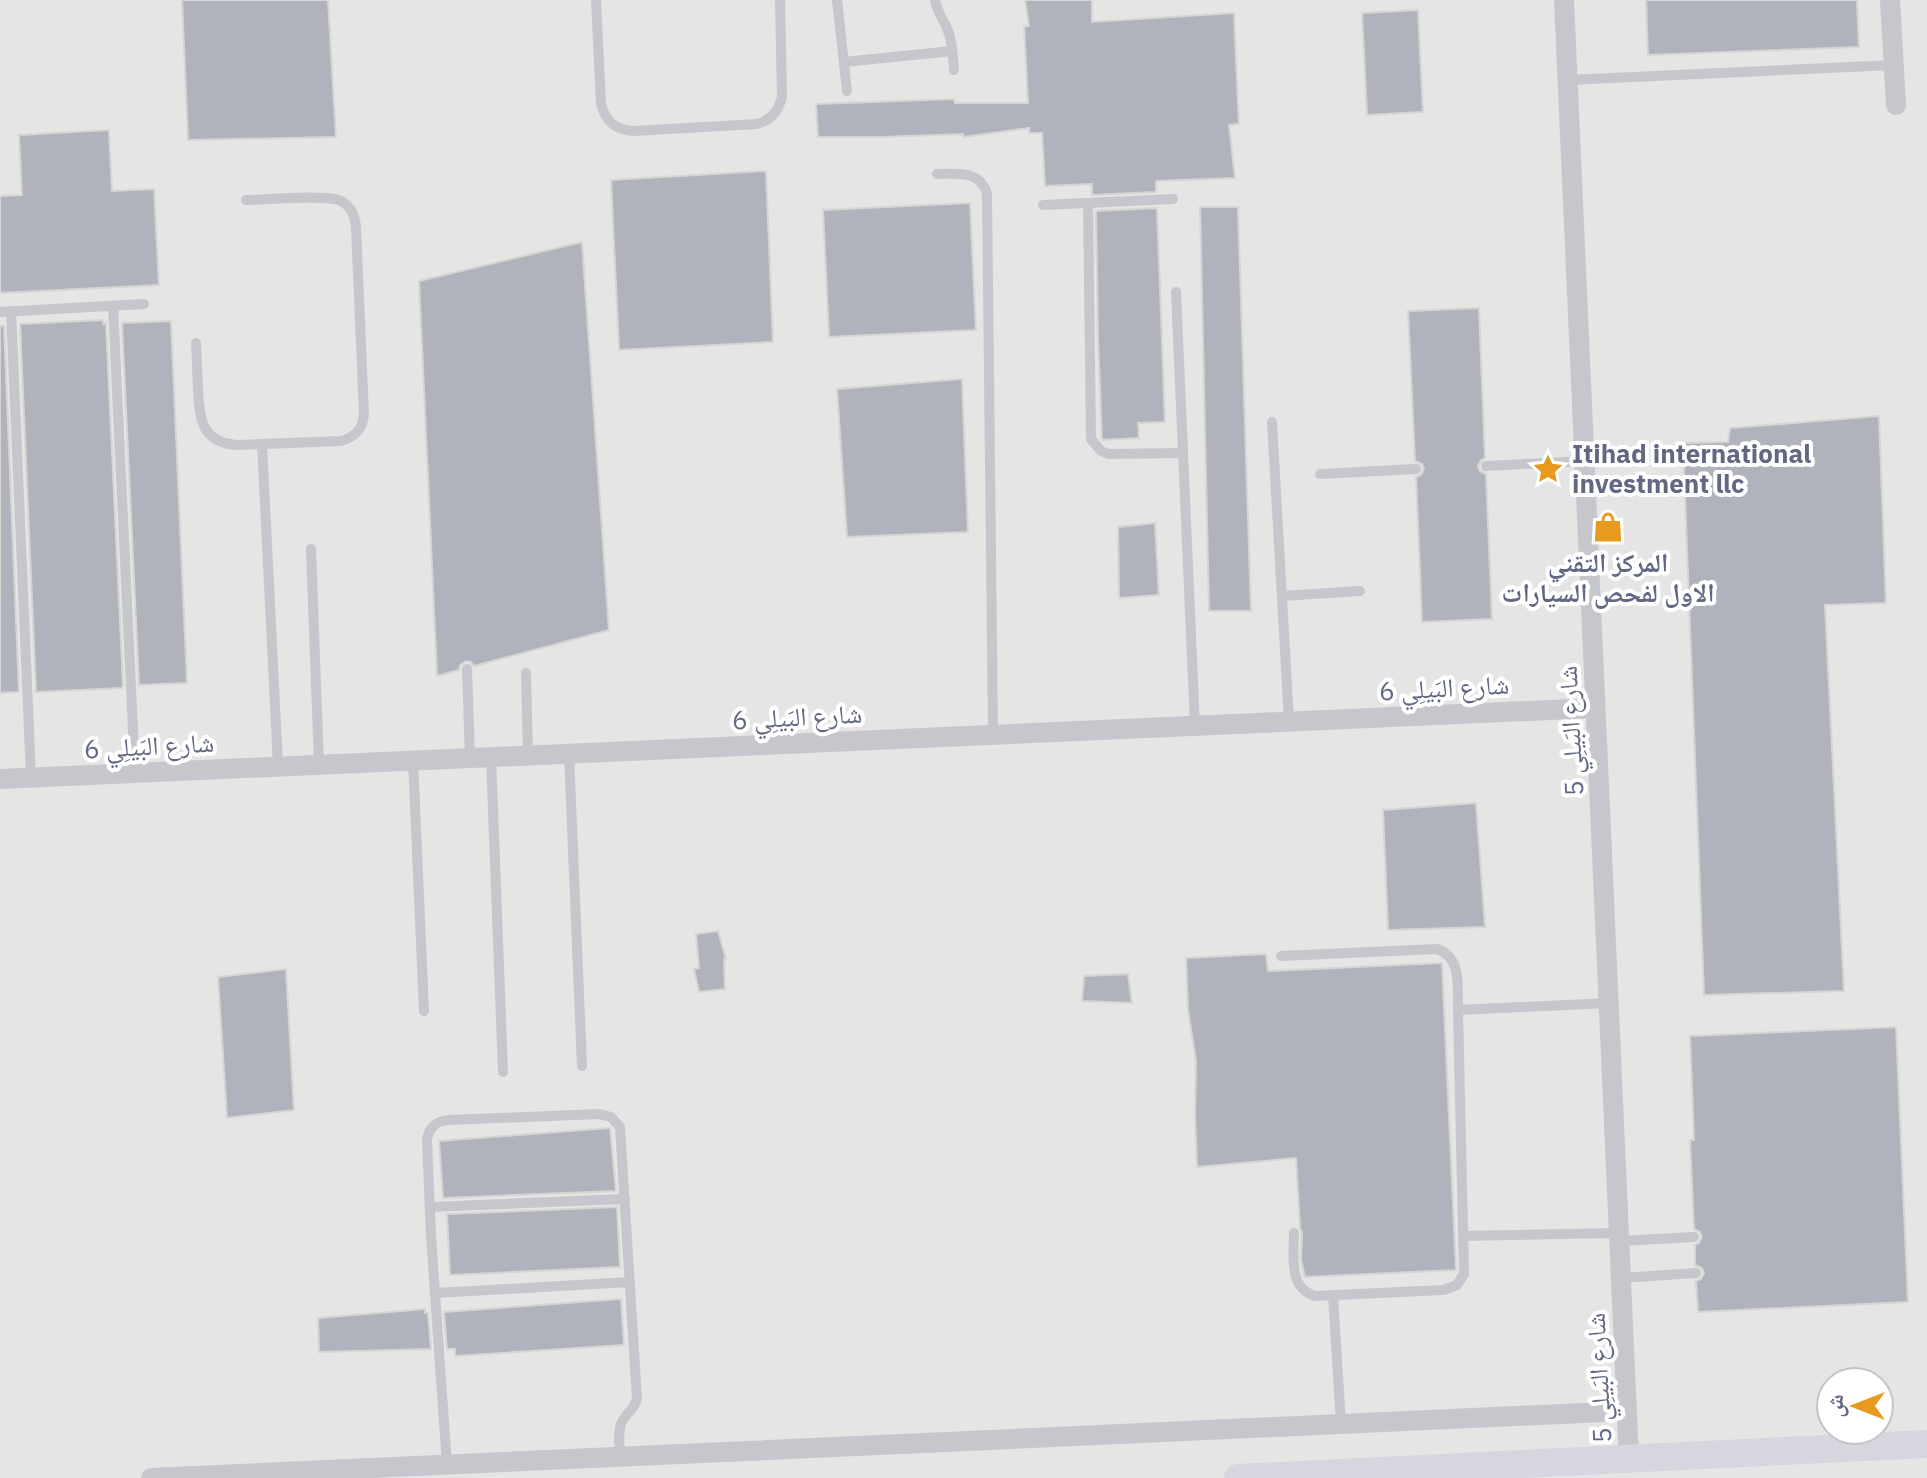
<svg xmlns="http://www.w3.org/2000/svg" width="1927" height="1478" font-family="'IBM Plex Sans','Noto Naskh Arabic',sans-serif">
	<style>
		.built { fill: #e4e5e4; fill-rule: evenodd }
		.building { fill: #b1b3bc; stroke: #d5d6d3; stroke-width: 2 }
		.lines { fill: none; stroke-linecap: round; stroke-linejoin: round }
		.lane { stroke: #c6c7cc; stroke-width: 10 }
		.street { stroke: #c6c7cc; stroke-width: 20 }
		.secondary { stroke: #d6d7de; stroke-width: 28 }
		.labels { text-anchor: middle; stroke-width: 8; stroke-linejoin: round; paint-order: stroke }
		.poi-label { font-size: 26px; font-weight: bold; fill: #636882; stroke: #fff; text-anchor: start }
		.street-label { font-size: 26px; fill: #636882; stroke: #fff }
	</style>
	<rect width="100%" height="100%" fill="#f3f4f0"/>
	<path class="built" d="M0,0H1927V1478H0ZM1831,1382H1879V1430H1831Z"/>
	<g class="building">
		<polygon points="182,0 328,0 336,137 188,140"/>
		<polygon points="1025,0 1092,0 1092,22 1234,13 1239,124 1229,125 1235,178 1156,181 1156,192 1092,195 1092,184 1045,186 1042,133 1029,133 1029,128 963,137 963,134 881,137 818,137 816,104 954,99 955,103 1028,103 1024,27 1029,26"/>
		<polygon points="1646,0 1857,0 1859,47 1648,55"/>
		<polygon points="1418,10 1423,112 1367,115 1362,13"/>
		<polygon points="109,130 112,191 154,189 159,285 0,293 0,196 22,195 19,135"/>
		<polygon points="766,171 773,342 619,350 611,180"/>
		<polygon points="970,203 976,330 829,337 823,210"/>
		<polygon points="1200,207 1238,207 1251,611 1209,611"/>
		<polygon points="1157,208 1165,422 1138,423 1139,438 1102,440 1098,338 1096,211"/>
		<polygon points="582,242 609,630 474,666 471,662 466,661 460,665 459,670 437,676 419,281"/>
		<polygon points="1479,308 1485,458 1481,460 1478,466 1480,471 1486,474 1492,619 1422,622 1416,477 1421,475 1424,469 1422,464 1415,461 1408,311"/>
		<polygon points="103,320 103,324 106,323 123,685 122,688 36,692 20,324"/>
		<polygon points="171,321 187,683 139,685 122,323"/>
		<polygon points="0,326 4,326 19,692 0,693"/>
		<polygon points="962,379 968,532 847,537 837,389"/>
		<polygon points="1879,416 1886,603 1825,605 1844,991 1704,995 1683,443 1728,442 1730,428"/>
		<polygon points="1155,523 1159,595 1119,598 1118,527"/>
		<polygon points="1476,803 1485,927 1388,930 1383,810"/>
		<polygon points="718,931 726,959 724,959 725,989 699,992 694,969 699,968 696,934"/>
		<polygon points="1266,954 1268,971 1442,963 1456,1270 1305,1277 1301,1260 1302,1233 1300,1228 1296,1158 1197,1167 1195,1115 1196,1061 1188,1010 1186,958"/>
		<polygon points="286,969 294,1110 227,1118 218,977"/>
		<polygon points="1128,974 1132,1003 1082,1001 1084,976"/>
		<polygon points="1896,1027 1908,1302 1698,1312 1696,1281 1701,1279 1704,1273 1702,1268 1695,1265 1695,1245 1699,1243 1702,1237 1700,1232 1694,1229 1690,1140 1694,1140 1690,1036"/>
		<polygon points="610,1128 616,1191 443,1198 439,1141"/>
		<polygon points="617,1207 620,1267 450,1275 447,1214"/>
		<polygon points="621,1299 624,1345 455,1356 455,1349 447,1349 444,1312"/>
		<polygon points="425,1309 425,1313 428,1313 431,1349 319,1352 318,1318"/>
	</g>
	<g class="lines">
		<g class="lane">
			<path d="M596,0L601,103C605,121 615,130 633,131L757,124C771,120 778,112 782,97L780,0"/>
			<polyline points="837,0 847,91"/>
			<path d="M935,0C937,12 944,20 948,31C953,43 953,58 954,70"/>
			<polyline points="844,62 952,51"/>
			<polyline points="1568,80 1894,65"/>
			<path d="M937,174C958,174 979,170 987,193L993,735"/>
			<polyline points="1088,203 1091,439 1101,451 1108,454 1183,453"/>
			<polyline points="1043,205 1173,199"/>
			<polyline points="1176,292 1195,726"/>
			<polyline points="113,306 135,773"/>
			<polyline points="11,311 31,777"/>
			<polyline points="0,312 144,304"/>
			<path d="M196,343C197,358 197,373 198,387C199,418 201,443 238,445L341,441C355,437 363,429 364,414L356,227C355,216 351,206 341,201C327,194 265,200 246,200"/>
			<polyline points="1272,422 1289,721"/>
			<polyline points="262,444 278,766"/>
			<polyline points="1486,466 1585,461"/>
			<polyline points="1320,474 1416,469"/>
			<polyline points="311,549 319,765"/>
			<polyline points="1282,596 1360,591"/>
			<polyline points="467,669 470,758"/>
			<polyline points="526,673 528,755"/>
			<polyline points="569,754 582,1066"/>
			<polyline points="491,757 503,1072"/>
			<polyline points="413,760 424,1011"/>
			<path d="M1281,956L1437,949C1463,958 1457,988 1458,1010L1464,1274L1457,1285L1444,1290L1314,1296C1288,1286 1294,1257 1294,1233"/>
			<polyline points="1458,1010 1609,1003"/>
			<polyline points="431,1207 625,1199"/>
			<polyline points="1464,1236 1619,1233"/>
			<polyline points="1619,1241 1694,1237"/>
			<polyline points="1621,1278 1696,1273"/>
			<polyline points="436,1293 630,1282"/>
			<polyline points="1333,1296 1341,1424"/>
			<path d="M447,1465L431,1236L427,1140C429,1127 436,1121 449,1120L599,1114L611,1117L620,1127L637,1399C634,1410 626,1413 622,1422C617,1432 620,1446 620,1457"/>
		</g>
		<g class="street">
			<polyline points="1564,0 1629,1460"/>
			<polyline points="1890,0 1896,105"/>
			<polyline points="0,779 1595,708"/>
			<polyline points="151,1478 1627,1411"/>
		</g>
		<polyline class="secondary" points="1238,1478 1927,1444"/>
	</g>
	<defs>
		<g id="sight-bare" transform="scale(2.4)"><path d="M0-6L1.8-2.2L6-1.7L2.9 1.2L3.7 5.4L0 3.3L-3.7 5.4L-2.9 1.2L-6-1.7L-1.8-2.2Z" fill="#e69a1e" stroke="#fff" stroke-width="2.5" paint-order="stroke"/></g>
		<g id="shop-bare" transform="scale(2.4)"><path d="M-5-2.5h2.3a2.7 3.5 0 0 1 5.4 0H5L5.5 6h-11ZM-1.5-2.5h3a1.5 2.3 0 0 0-3 0Z" fill="#e69a1e" stroke="#fff" stroke-width="2.5" paint-order="stroke"/></g>
	</defs>
	<g fill-rule="evenodd">
		<use href="#sight-bare" x="1548" y="469"/>
		<use href="#shop-bare" x="1608" y="527"/>
	</g>
	<g class="labels">
		<g class="poi-label">
			<text x="1572" y="463">Itihad international<tspan x="1572" dy="30">investment llc</tspan></text>
			<text x="1608" y="572" text-anchor="middle">المركز التقني<tspan x="1608" dy="30">الاول لفحص السيارات</tspan></text>
		</g>
		<g class="street-label">
			<text transform="translate(1444 688) rotate(-3)" y="9">شارع البَيلِي 6</text>
			<text transform="translate(797 717) rotate(-3)" y="9">شارع البَيلِي 6</text>
			<text transform="translate(1571 731) rotate(-93)" y="9">شارع البَيلِي 5</text>
			<text transform="translate(149 746) rotate(-3)" y="9">شارع البَيلِي 6</text>
			<text transform="translate(1599 1378) rotate(-93)" y="9">شارع البَيلِي 5</text>
		</g>
	</g>
	<g transform="translate(1855 1406) rotate(270)"><circle r="38" fill="#ffffff" stroke="#c1c3cd" stroke-width="2"/>
	<path d="M0-6L14 30L0 20L-14 30Z" fill="#e69a1e"/>
	<text y="-12" font-size="22" font-weight="bold" text-anchor="middle" fill="#636882">ش</text>
	</g>
</svg>
